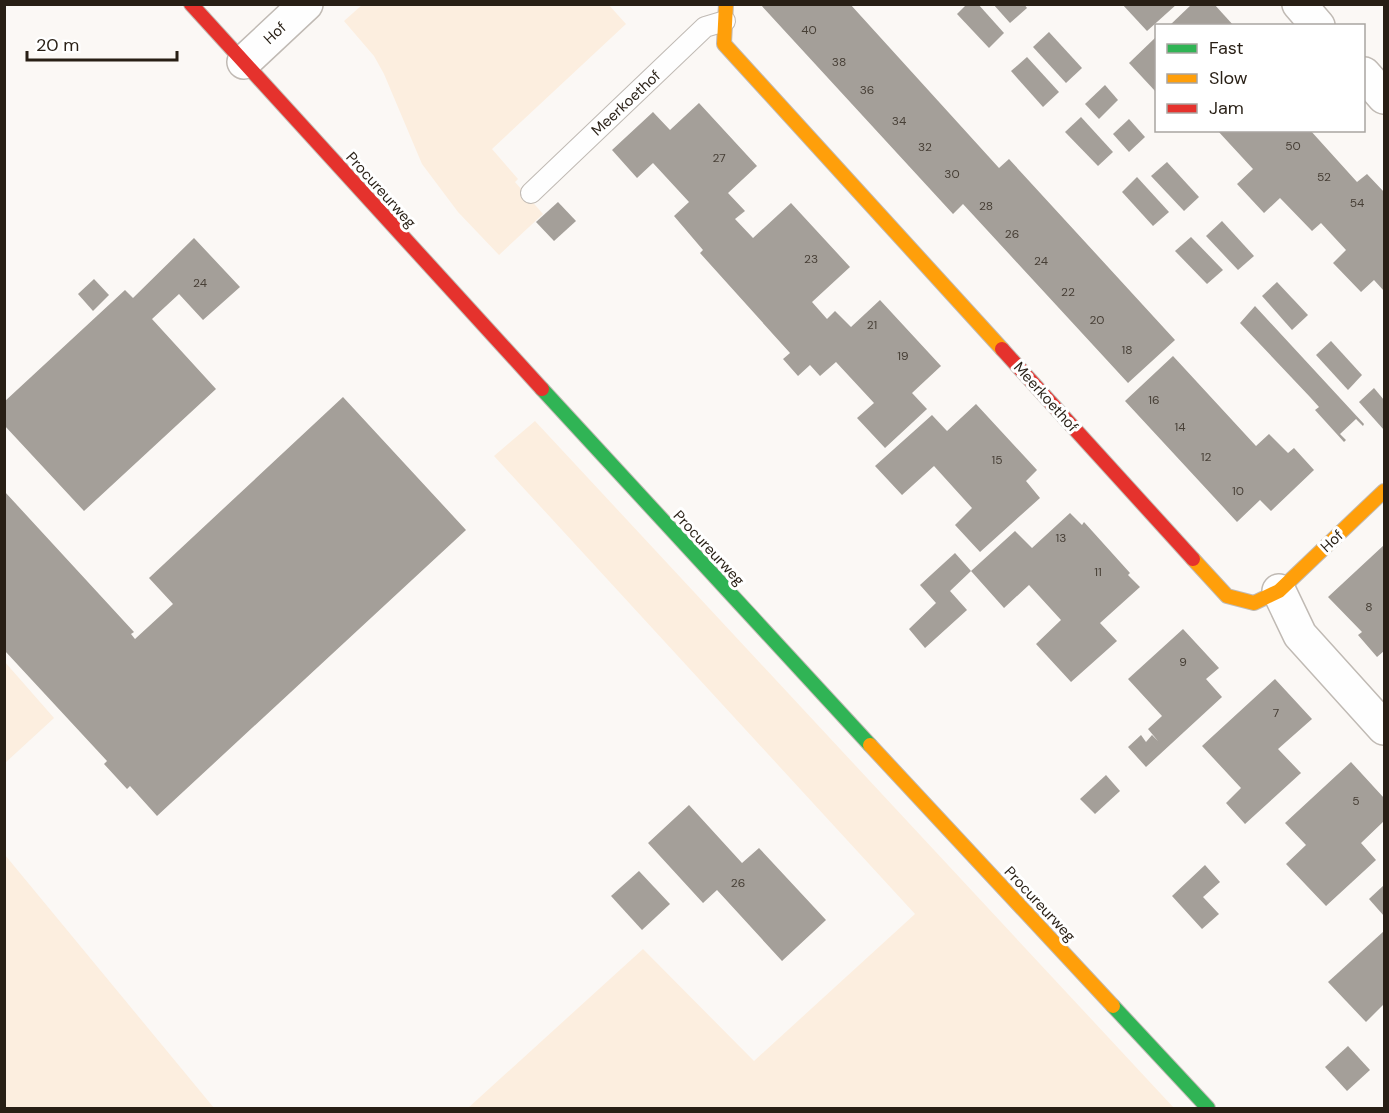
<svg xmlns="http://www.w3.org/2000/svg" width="1389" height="1113" font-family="'DM Sans',sans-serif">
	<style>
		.green { fill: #fceedf }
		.building { fill: #a49f99 }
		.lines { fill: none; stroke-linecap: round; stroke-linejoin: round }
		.lane-casing { stroke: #c0bab4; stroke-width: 22 }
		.street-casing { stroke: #c0bab4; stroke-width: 36 }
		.fast-casing { stroke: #c0bab4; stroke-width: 16 }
		.slow-casing { stroke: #c0bab4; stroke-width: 16 }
		.jam-casing { stroke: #c0bab4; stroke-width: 16 }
		.lane { stroke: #fefefe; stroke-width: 20 }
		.street { stroke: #fefefe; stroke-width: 33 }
		.fast { stroke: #30b455; stroke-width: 14 }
		.slow { stroke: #ff9f0a; stroke-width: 14 }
		.jam { stroke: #e5322d; stroke-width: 14 }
		.labels { text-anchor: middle; stroke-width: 6; stroke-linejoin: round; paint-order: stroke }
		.number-label { font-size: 12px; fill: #473f36 }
		.street-label { font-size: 15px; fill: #281f15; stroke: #fff }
	</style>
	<rect width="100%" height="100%" fill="#fbf8f5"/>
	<g class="green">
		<polygon points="608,4 626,24 492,149 518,179 515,182 543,214 499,255 458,212 422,164 384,74 374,56 344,21 362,5"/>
		<polygon points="535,421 1174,1108 468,1108 643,949 754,1061 915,914 494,456"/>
		<polygon points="4,661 54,718 5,763 4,763"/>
		<polygon points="4,855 5,855 214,1108 5,1108"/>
	</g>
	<g class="building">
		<polygon points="760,4 850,4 999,168 1009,159 1175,340 1128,383 963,204 953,214"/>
		<polygon points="967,4 978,4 1004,33 989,48 957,14"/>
		<polygon points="993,4 1024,4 1027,8 1010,23"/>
		<polygon points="1122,4 1177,4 1147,31"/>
		<polygon points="1192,4 1214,4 1234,26 1169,26"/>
		<polygon points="1049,32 1082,68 1066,83 1033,47"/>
		<polygon points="1156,37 1156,92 1129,63"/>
		<polygon points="1027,57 1059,92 1043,107 1011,71"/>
		<polygon points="1105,85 1118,100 1099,119 1085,104"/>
		<polygon points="699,103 757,166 728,193 745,211 735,219 753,238 791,203 850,267 812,302 827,319 835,311 851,327 880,300 941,366 912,393 927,409 885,448 857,418 874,403 836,362 820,376 810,365 798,376 783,359 790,353 700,253 703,250 674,216 689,202 653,163 637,178 612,150 653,112 670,130"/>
		<polygon points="1081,117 1113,152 1098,166 1065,132"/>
		<polygon points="1129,119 1145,137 1129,152 1113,134"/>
		<polygon points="1217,130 1310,130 1357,182 1367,174 1384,192 1384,291 1374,280 1361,292 1333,263 1346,250 1321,223 1312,231 1280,198 1264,213 1237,184 1253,169"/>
		<polygon points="1167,162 1199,197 1184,211 1151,176"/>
		<polygon points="1137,177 1169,212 1153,226 1122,192"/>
		<polygon points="558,202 576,221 554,241 536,222"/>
		<polygon points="1222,221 1254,256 1238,270 1206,236"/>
		<polygon points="1191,237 1223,270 1207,284 1175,251"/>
		<polygon points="194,238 240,287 203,320 179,294 152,319 216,389 84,511 4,425 4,402 125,290 133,298"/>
		<polygon points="94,279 109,295 93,311 78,294"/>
		<polygon points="1277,282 1308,315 1292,330 1262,296"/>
		<polygon points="1255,306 1364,424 1363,426 1356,419 1340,434 1346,440 1344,442 1315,410 1319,407 1310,397 1240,323"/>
		<polygon points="1331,341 1362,375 1348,390 1316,355"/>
		<polygon points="1173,356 1256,446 1269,434 1288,453 1294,448 1314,470 1271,511 1260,500 1237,522 1125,401"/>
		<polygon points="1374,388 1384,400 1384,430 1359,402"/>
		<polygon points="343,397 466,530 157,816 130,786 127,789 104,764 107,761 5,651 5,492 134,632 131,634 135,639 173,604 149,578"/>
		<polygon points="976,404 1037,470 1026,481 1040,498 980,552 955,525 972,508 934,466 902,495 875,466 932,415 947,431"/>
		<polygon points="1070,513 1082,525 1084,522 1130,573 1128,575 1140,587 1100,623 1117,641 1071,682 1036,644 1061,620 1029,585 1004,608 971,571 1015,531 1032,548"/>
		<polygon points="1384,545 1384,651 1377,657 1358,635 1362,632 1328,597"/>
		<polygon points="955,553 971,571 950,591 967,610 925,648 909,629 936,603 920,585"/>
		<polygon points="1183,629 1219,668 1206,679 1222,697 1146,767 1128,747 1141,735 1146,742 1152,735 1158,741 1148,729 1162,716 1128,679"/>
		<polygon points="1275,679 1312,719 1278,749 1301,773 1245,824 1226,803 1241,788 1202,746"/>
		<polygon points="1351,762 1384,798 1384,821 1361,843 1376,860 1326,906 1286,864 1306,845 1285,823"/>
		<polygon points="1106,775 1120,791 1095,814 1080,799"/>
		<polygon points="689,805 742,863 759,848 826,920 782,961 717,890 703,903 648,843"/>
		<polygon points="1205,865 1220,882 1203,897 1219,914 1202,929 1172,896"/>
		<polygon points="639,871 670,904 642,930 611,896"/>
		<polygon points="1384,885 1384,916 1369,899"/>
		<polygon points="1384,931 1384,1004 1366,1022 1328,982"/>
		<polygon points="1348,1046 1370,1070 1347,1091 1325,1067"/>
	</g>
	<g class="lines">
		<g class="lane-casing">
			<polyline id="lane" points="531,193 705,27 725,21"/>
		</g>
		<g class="street-casing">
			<g id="street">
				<polyline points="1299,4 1318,26"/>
				<polyline points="244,62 306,4"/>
				<polyline points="1364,74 1384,97"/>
				<polyline points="1279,591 1300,635 1384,728"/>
			</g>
		</g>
		<g class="fast-casing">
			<g id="fast">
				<polyline points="542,389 870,745"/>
				<polyline points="1113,1006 1208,1108"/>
			</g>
		</g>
		<g class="slow-casing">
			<g id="slow">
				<polyline points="726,4 724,44 1002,349"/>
				<polyline points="1193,559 1227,596 1254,603 1279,591 1384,491"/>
				<polyline points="870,745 1113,1006"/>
			</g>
		</g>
		<g class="jam-casing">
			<g id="jam">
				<polyline points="191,4 542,389"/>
				<polyline points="1002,349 1193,559"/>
			</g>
		</g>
		<use href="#lane" class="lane"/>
		<use href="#street" class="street"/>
		<use href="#fast" class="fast"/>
		<use href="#slow" class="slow"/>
		<use href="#jam" class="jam"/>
	</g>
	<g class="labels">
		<g class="number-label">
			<text x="809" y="34">40</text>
			<text x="839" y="66">38</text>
			<text x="867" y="94">36</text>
			<text x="899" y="125">34</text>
			<text x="1293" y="150">50</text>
			<text x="925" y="151">32</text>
			<text x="719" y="162">27</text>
			<text x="952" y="178">30</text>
			<text x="1324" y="181">52</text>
			<text x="1357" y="207">54</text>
			<text x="986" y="210">28</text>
			<text x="1012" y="238">26</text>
			<text x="811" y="263">23</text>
			<text x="1041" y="265">24</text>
			<text x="200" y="287">24</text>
			<text x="1068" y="296">22</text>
			<text x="1097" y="324">20</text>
			<text x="872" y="329">21</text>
			<text x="1127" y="354">18</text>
			<text x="903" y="360">19</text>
			<text x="1154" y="404">16</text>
			<text x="1180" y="431">14</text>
			<text x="1206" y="461">12</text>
			<text x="997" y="464">15</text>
			<text x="1238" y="495">10</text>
			<text x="1061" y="542">13</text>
			<text x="1098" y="576">11</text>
			<text x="1369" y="611">8</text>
			<text x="1183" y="666">9</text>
			<text x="1276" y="717">7</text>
			<text x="1356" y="805">5</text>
			<text x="738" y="887">26</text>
		</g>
		<g class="street-label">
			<text transform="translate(275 33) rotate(-43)" y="5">Hof</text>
			<text transform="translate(626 103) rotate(-43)" y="5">Meerkoethof</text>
			<text transform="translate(381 190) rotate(48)" y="5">Procureurweg</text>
			<text transform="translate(1046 397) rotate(48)" y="5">Meerkoethof</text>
			<text transform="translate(1332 541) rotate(-43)" y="5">Hof</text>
			<text transform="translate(709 548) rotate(47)" y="5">Procureurweg</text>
			<text transform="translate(1040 904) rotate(47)" y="5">Procureurweg</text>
		</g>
	</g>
	<rect width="1389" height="1113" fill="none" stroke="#281f15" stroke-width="12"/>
	<rect x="1155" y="24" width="210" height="108" fill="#ffffff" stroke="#a9a5a1" stroke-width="1.5"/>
	<rect x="1167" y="44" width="30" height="9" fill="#30b455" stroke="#a9a5a1" stroke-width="1.5"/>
	<text x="1209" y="54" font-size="18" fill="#281f15">Fast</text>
	<rect x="1167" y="74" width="30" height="9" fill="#ff9f0a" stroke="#a9a5a1" stroke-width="1.5"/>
	<text x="1209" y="84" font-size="18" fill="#281f15">Slow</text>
	<rect x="1167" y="104" width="30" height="9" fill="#e5322d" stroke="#a9a5a1" stroke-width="1.5"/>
	<text x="1209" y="114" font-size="18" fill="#281f15">Jam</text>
	<path d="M27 51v9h150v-9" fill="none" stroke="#281f15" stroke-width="3"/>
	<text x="36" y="51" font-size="18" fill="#281f15" stroke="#ffffff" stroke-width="4.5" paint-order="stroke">20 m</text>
</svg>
